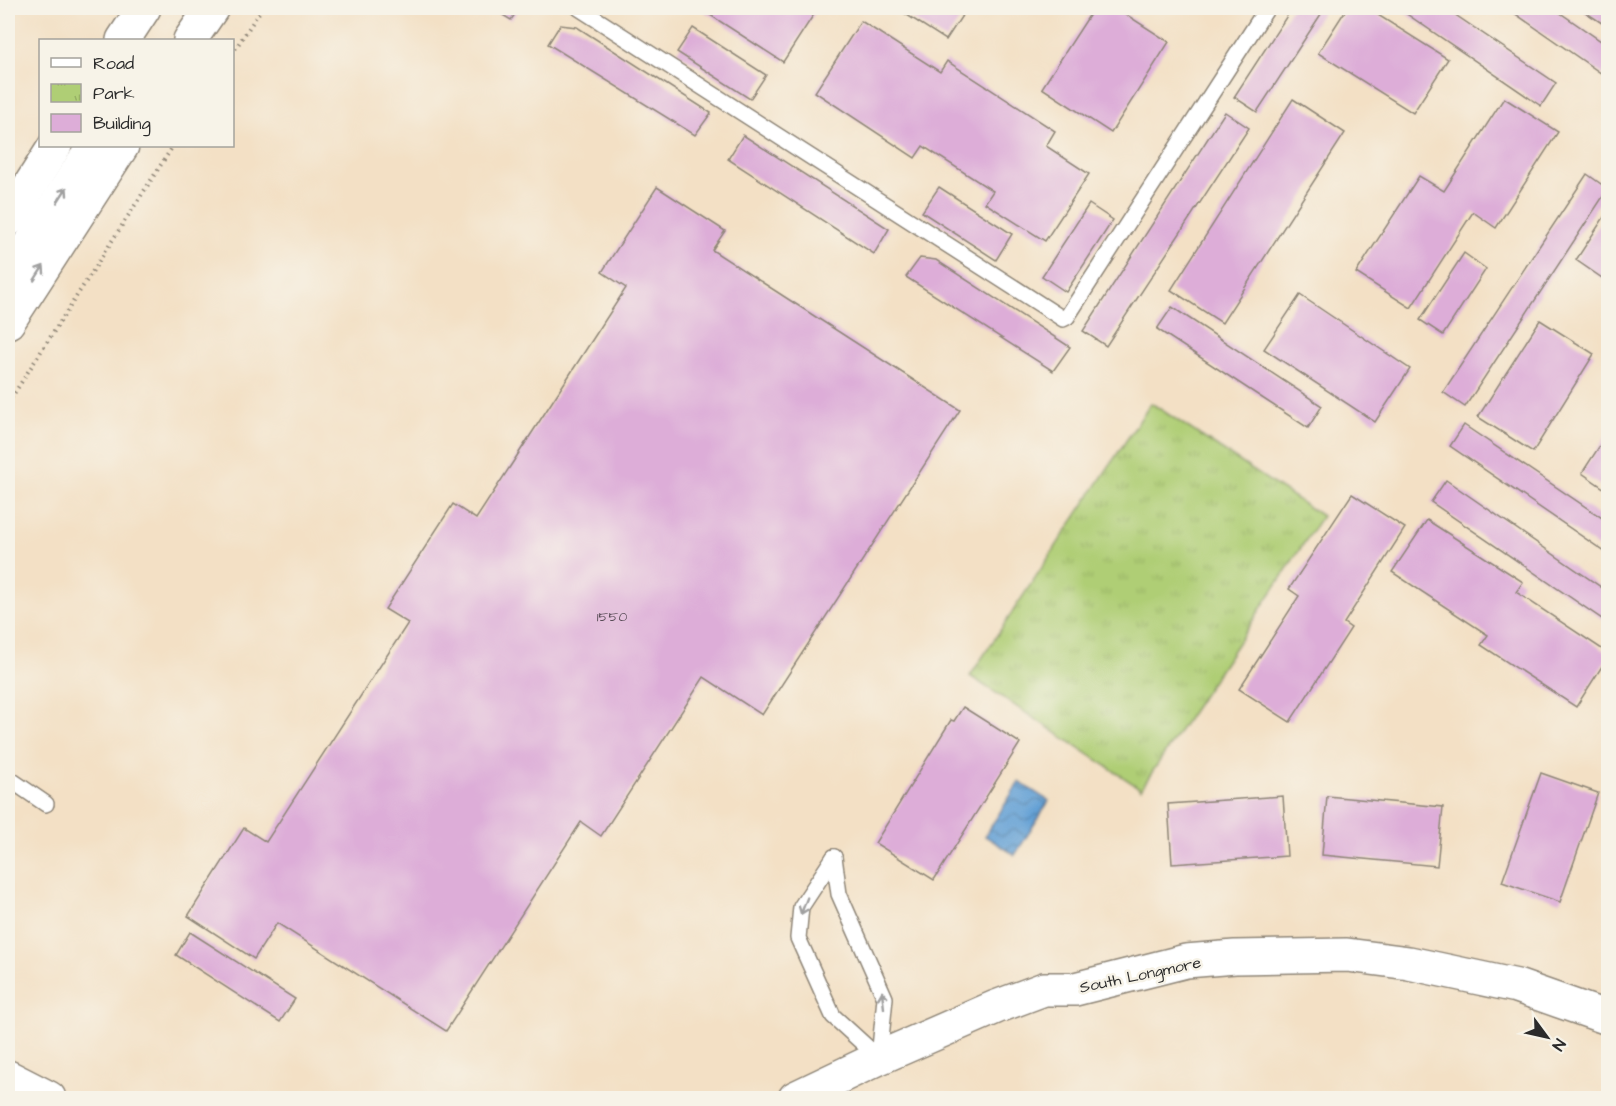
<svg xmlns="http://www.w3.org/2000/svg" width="1616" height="1106" font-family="'Architects Daughter',sans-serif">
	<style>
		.park { fill: url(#park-tufts); stroke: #6d7c50; stroke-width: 1.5 }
		.water { fill: url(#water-waves); stroke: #486680; stroke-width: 1.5 }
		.building { fill: #ddadd8 }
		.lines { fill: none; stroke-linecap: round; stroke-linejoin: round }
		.lane-casing { stroke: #8f8678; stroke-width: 18 }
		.secondary-casing { stroke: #8f8678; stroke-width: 36 }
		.path { stroke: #8f8678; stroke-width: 4; stroke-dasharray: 1.5 4.5; stroke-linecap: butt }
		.lane { stroke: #fff; stroke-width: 15 }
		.secondary { stroke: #fff; stroke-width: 33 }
		.oneway { stroke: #a0a0a0 }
		.labels { text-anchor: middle; stroke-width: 5; stroke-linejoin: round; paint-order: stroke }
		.number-label { font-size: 14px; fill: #584c56 }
		.street-label { font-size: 16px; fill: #2b2b2b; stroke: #f7f3e8 }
	</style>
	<defs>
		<pattern id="park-tufts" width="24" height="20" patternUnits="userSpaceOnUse" patternTransform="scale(1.5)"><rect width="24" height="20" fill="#afce75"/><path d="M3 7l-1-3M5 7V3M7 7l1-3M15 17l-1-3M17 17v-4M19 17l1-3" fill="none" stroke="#97b165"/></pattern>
		<pattern id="water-waves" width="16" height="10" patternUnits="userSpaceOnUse" patternTransform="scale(1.5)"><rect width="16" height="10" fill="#64a0d5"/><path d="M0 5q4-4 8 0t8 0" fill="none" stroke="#5383ad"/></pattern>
	</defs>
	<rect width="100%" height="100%" fill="#f7f3e8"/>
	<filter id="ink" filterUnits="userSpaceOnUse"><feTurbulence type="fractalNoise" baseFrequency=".0167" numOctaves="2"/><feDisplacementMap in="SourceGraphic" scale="12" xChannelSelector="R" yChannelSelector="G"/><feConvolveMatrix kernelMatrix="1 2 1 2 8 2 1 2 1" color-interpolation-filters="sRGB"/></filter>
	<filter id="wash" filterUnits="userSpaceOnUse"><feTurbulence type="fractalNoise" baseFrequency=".008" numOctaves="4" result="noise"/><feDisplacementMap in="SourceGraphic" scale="24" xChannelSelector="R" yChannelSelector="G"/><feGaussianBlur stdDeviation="1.35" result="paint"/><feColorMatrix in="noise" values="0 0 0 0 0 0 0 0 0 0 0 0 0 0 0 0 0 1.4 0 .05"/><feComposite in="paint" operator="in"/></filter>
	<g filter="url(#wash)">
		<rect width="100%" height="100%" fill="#f3e0c5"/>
		<polygon class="park" points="1151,403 1322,516 1141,789 970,676"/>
		<polygon class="water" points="1019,782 1049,801 1015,855 985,836"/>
		<g id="blocks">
			<g class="building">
				<polygon points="491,8 519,8 511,20"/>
				<polygon points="706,8 818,8 783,62 704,11"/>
				<polygon points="896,8 967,8 946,40"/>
				<polygon points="1094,8 1116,8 1169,42 1111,133 1042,88"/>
				<polygon points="1292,8 1325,8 1257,112 1234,97"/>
				<polygon points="1347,8 1367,8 1448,59 1413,113 1318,53"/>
				<polygon points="1398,8 1445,8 1556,83 1541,106"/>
				<polygon points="1507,8 1553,8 1608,46 1608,78"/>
				<polygon points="1588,8 1608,8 1608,27 1585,12"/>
				<polygon points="861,21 940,72 947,61 1055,131 1046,146 1089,174 1045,241 985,203 993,191 923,146 915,158 815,92"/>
				<polygon points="560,25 577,27 711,113 695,135 548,44"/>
				<polygon points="693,28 766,75 750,99 677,52"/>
				<polygon points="1504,98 1558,132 1496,228 1473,212 1411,308 1356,273 1419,176 1444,191"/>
				<polygon points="1293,99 1345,133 1222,323 1171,290"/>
				<polygon points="1225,112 1249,128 1106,346 1083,331"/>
				<polygon points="743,135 889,229 874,254 728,159"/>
				<polygon points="1587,174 1608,189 1465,407 1443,392"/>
				<polygon points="657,187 725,231 712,250 960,410 762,715 704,677 601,836 581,822 446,1031 277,923 254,959 188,916 244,828 266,842 408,623 385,609 453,504 476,519 626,288 602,272"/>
				<polygon points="939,187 1012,234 996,260 922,212"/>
				<polygon points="1089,204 1113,220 1066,292 1042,276"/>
				<polygon points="1608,211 1608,282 1576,260"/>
				<polygon points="1464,253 1486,269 1443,335 1420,320"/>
				<polygon points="920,258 936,260 1070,347 1053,371 906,277"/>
				<polygon points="1300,295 1410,369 1375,422 1264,349"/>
				<polygon points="1172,307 1322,406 1308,428 1157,329"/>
				<polygon points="1540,320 1594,354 1533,452 1478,417"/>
				<polygon points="1464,425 1608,522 1608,554 1450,446"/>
				<polygon points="1608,433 1608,491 1582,473"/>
				<polygon points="1446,480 1608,592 1608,623 1431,502"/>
				<polygon points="1352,494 1405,528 1344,623 1351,628 1290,722 1239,689 1299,596 1289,589"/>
				<polygon points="1427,520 1523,582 1516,592 1608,653 1608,657 1576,707 1481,645 1488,635 1392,572"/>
				<polygon points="963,707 1020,743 934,880 875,843 951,720 954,721"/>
				<polygon points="1541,773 1598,793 1560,902 1502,882"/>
				<polygon points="1283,796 1287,856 1172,864 1168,804"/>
				<polygon points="1327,796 1443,807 1437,866 1322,855"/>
				<polygon points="190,932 295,999 280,1022 176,955"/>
			</g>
		</g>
	</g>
	<g filter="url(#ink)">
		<use href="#blocks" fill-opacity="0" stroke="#8f8678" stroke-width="1.5"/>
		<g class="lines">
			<g class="lane-casing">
				<g id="lane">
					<polyline points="579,8 1063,319 1067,317 1267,8"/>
					<polyline points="8,778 46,804"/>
					<polyline points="834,857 801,907 798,938 833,1016 879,1058"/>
					<polyline points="834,857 839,894 885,998 879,1058"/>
				</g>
			</g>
			<g class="secondary-casing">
				<g id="secondary">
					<polyline points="123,40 144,8"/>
					<polyline points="190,40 212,8"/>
					<polyline points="8,220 55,146"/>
					<polyline points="8,279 94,146"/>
					<polyline points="8,322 122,146"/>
					<polyline points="8,1077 49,1098"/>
					<polyline points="795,1098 879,1058 996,1007 1044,989 1075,989 1186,961 1235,957 1347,955 1409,963 1517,986 1608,1018"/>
				</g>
			</g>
			<g class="path">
				<polyline points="232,54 262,8"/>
				<polyline points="8,403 173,146"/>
			</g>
			<use href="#lane" class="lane"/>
			<use href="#secondary" class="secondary"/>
		</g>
		<defs><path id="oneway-shaft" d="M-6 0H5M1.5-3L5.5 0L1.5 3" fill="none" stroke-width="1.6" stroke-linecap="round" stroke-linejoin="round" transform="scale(1.5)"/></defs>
		<g class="oneway">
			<use href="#oneway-shaft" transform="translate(62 195) rotate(-57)"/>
			<use href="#oneway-shaft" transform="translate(39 273) rotate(-57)"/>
			<use href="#oneway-shaft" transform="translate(804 906) rotate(111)"/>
			<use href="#oneway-shaft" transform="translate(883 1000) rotate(-97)"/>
		</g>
	</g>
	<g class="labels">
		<g class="number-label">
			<text x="612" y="621">1550</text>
		</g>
		<g class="street-label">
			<text transform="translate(1140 974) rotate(-12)" y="6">South Longmore</text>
		</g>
	</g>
	<rect width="1616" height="1106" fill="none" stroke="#f7f3e8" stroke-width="30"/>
	<rect x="39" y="39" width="195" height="108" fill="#f7f3e8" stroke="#a5a39c" stroke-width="1.5"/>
	<rect x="51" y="58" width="30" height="9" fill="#ffffff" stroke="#a5a39c" stroke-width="1.5"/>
	<text x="93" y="69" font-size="18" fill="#2b2b2b">Road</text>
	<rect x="51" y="84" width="30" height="18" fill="url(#park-tufts)" stroke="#a5a39c" stroke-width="1.5"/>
	<text x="93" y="99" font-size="18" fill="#2b2b2b">Park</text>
	<rect x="51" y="114" width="30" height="18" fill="#ddadd8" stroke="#a5a39c" stroke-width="1.5"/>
	<text x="93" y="129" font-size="18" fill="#2b2b2b">Building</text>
	<g transform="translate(1547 1037) rotate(123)" stroke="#f7f3e8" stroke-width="4.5" paint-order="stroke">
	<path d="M0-4.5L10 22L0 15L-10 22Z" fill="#2b2b2b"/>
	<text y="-9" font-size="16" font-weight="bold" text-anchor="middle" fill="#2b2b2b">N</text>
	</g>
</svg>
